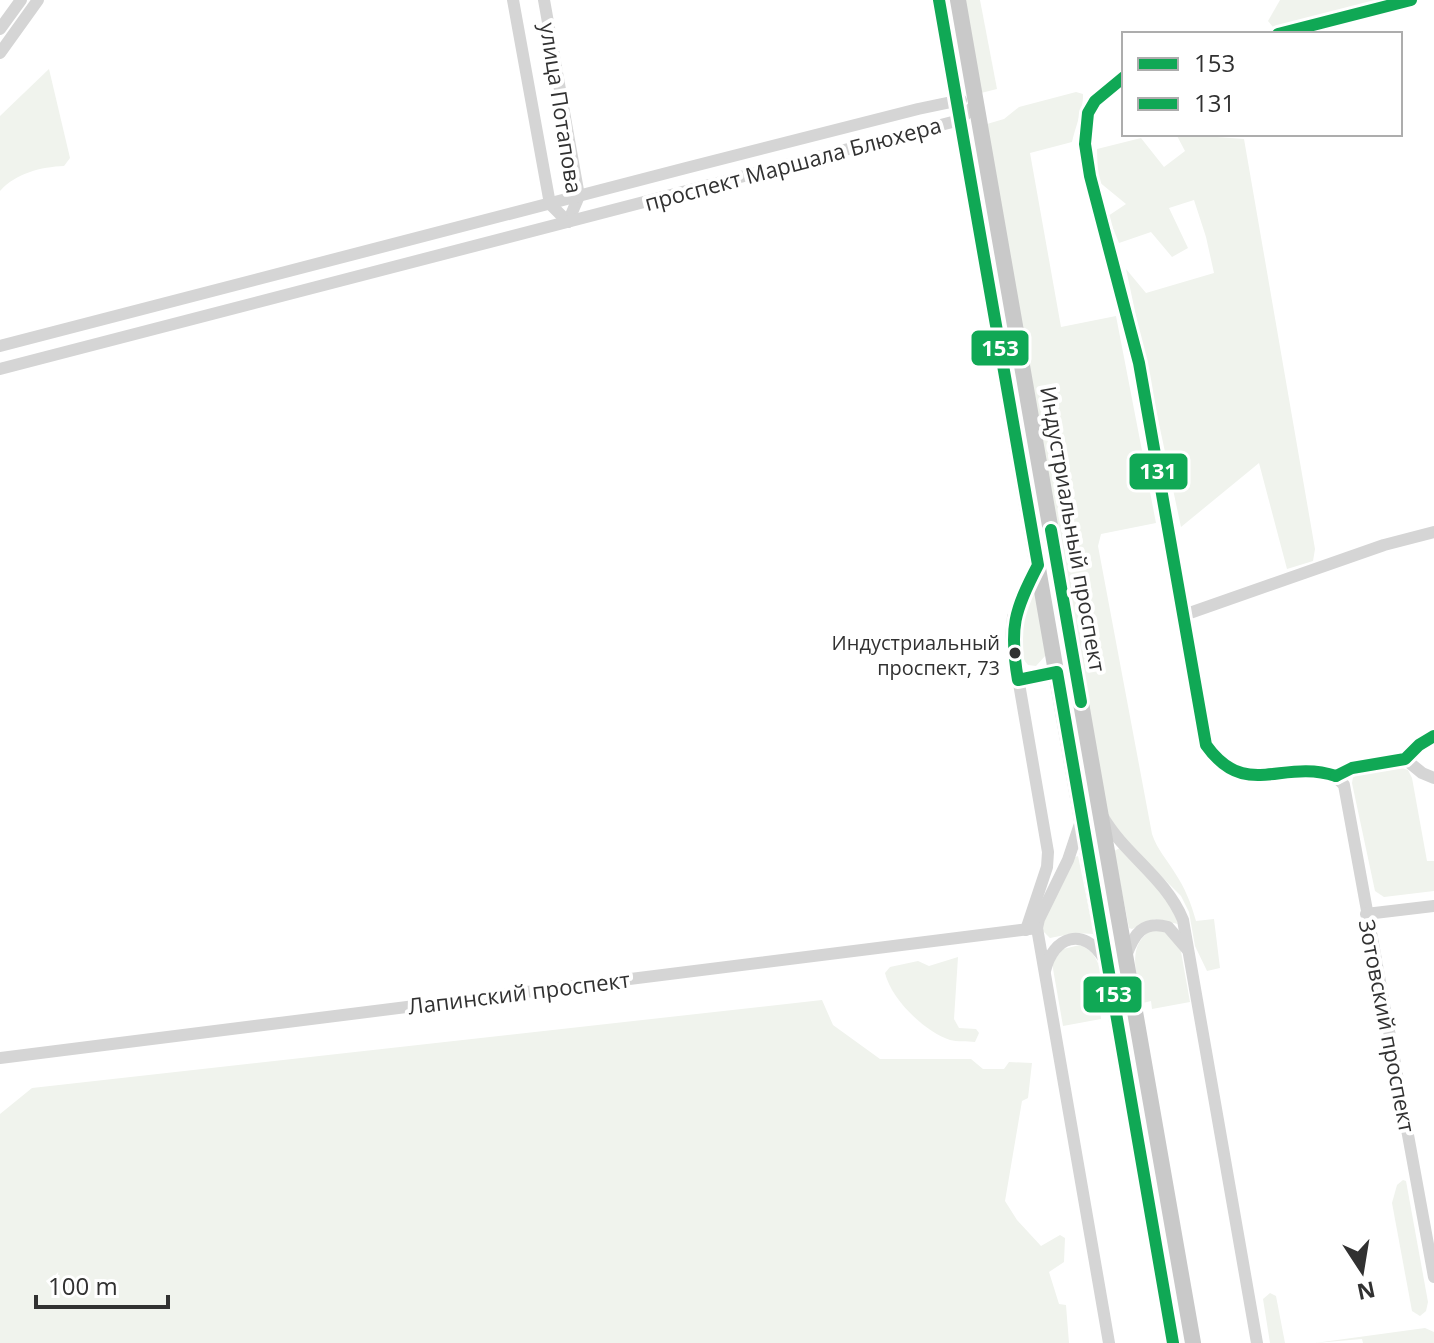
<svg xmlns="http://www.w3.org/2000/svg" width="1434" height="1343" font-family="'Open Sans',sans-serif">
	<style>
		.green { fill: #f0f3ed }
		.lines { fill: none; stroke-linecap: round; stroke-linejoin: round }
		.minor { stroke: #d5d5d5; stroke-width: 12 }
		.major { stroke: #c9c9c9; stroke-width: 16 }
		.bus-1-casing { stroke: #fff; stroke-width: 18 }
		.bus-2-casing { stroke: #fff; stroke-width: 18 }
		.bus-1 { stroke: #10a855; stroke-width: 12 }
		.bus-2 { stroke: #10a855; stroke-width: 12 }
		.bus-dot { fill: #313131; stroke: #fff; stroke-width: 3 }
		.labels { text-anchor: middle; stroke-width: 8; stroke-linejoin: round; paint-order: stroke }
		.bus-label { font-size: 20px; fill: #313131; stroke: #fff; text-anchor: end }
		.street-label { font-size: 22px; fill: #313131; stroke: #fff }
		.line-badge { stroke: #fff; stroke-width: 3 }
		.badge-label { font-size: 22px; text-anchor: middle; font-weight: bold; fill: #fff }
	</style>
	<rect width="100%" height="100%" fill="#fff"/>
	<g class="green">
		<polygon points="965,0 980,0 997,89 981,93"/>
		<polygon points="1280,0 1382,0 1273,27 1268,21"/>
		<path d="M49,69L70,158L64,166C41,167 16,173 0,191V116Z"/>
		<path d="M1076,92L1083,94C1084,106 1075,128 1072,142L1030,153L1061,327L1116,316L1156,523L1101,534L1098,546L1152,834C1158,851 1166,858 1175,873C1185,888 1191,903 1196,921L1214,919L1220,968L1207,971L1195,946L1189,912L1181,896L1118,833L1108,819L987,124L1004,119L1019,107Z"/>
		<polygon points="1176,134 1244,139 1315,549 1313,561 1287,569 1259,463 1181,527 1126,269 1146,293 1214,273 1206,237 1194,200 1169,208 1188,248 1172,257 1151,232 1119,243 1108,216 1126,204 1098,181 1097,149 1141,138 1164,167 1185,151"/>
		<path d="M1033,592L1036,594L1046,655L1036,666L1028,665C1009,642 1019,618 1029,593Z"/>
		<polygon points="1396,766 1408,770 1412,778 1427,861 1434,861 1434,891 1384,897 1375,891 1352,783 1353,777 1358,774"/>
		<polygon points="1120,848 1167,894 1178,924 1155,919 1132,929 1129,928 1114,851"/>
		<polygon points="1078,856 1094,934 1075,933 1050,938 1043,931 1043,923 1075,857"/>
		<path d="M1150,931H1167L1180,946L1190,1002L1152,1009L1151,1001L1143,1003C1138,977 1125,948 1150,931Z"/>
		<path d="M1080,945C1104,954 1103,986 1108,1009L1100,1010L1101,1019L1063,1026L1052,963L1063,949Z"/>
		<path d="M958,957L954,1019L959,1028L976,1029L979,1033L975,1042C967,1041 957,1042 950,1040C925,1032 891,999 885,973L890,967L918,961L929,966Z"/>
		<polygon points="822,1000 833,1025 880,1059 971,1059 983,1069 1004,1069 1009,1062 1032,1063 1028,1098 1022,1101 1005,1201 1017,1220 1041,1246 1060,1235 1065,1238 1064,1262 1049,1272 1059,1304 1066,1305 1069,1343 0,1343 0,1114 32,1088"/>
		<polygon points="1403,1180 1406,1181 1428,1302 1426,1311 1420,1316 1412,1311 1392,1203 1397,1185"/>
		<polygon points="1270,1293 1276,1296 1285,1343 1270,1343 1263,1299"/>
		<polygon points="1425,1328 1434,1332 1434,1343 1363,1343 1362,1339 1315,1343"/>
	</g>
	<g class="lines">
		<g class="minor">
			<polyline points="513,0 550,204 568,222"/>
			<polyline points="544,0 579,196 568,222"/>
			<polyline points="0,29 21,0"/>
			<polyline points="1278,34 1411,0"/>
			<polyline points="0,53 38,0"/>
			<path d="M1124,77L1095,101L1088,113L1085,144L1090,176L1121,287L1139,363L1206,745C1239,810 1307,742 1344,785L1434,1277"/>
			<polyline points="0,346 686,168 918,109 961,100"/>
			<polyline points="0,369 960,120 976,104"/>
			<polyline points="1184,615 1384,545 1434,532"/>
			<polyline points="1018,680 1057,672"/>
			<polyline points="1405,759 1422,773 1434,778"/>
			<polyline points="1336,776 1352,768 1405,759 1419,745 1434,736"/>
			<path d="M1103,817C1125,855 1166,878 1183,920L1257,1343"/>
			<polyline points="1080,824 1068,860 1039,919 1037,928 1109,1343"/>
			<polyline points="1366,914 1434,906"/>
			<polyline points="1026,930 1047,867 1048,852 1011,637 1013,617 1038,566"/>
			<path d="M1126,956C1134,934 1143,920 1168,927L1187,949"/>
			<path d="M1045,971C1053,936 1084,926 1104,959"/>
			<polyline points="0,1058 1037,928"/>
		</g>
		<g class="major">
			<polyline points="939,0 1173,1343"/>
			<polyline points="958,0 1193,1343"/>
		</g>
		<g class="bus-1-casing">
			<g id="bus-1">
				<path d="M939,0L1038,565C1014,611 1009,628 1018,680L1057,672L1173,1343"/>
				<polyline points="1051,530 1081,702"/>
			</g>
		</g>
		<g class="bus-2-casing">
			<g id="bus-2">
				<polyline points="1278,34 1411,0"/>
				<path d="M1124,77L1095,101L1088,113L1085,144L1090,176L1139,363L1206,745C1246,801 1281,758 1336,776"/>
				<polyline points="1336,776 1352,768 1405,759 1419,745 1434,736"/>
			</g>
		</g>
		<use href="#bus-1" class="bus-1"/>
		<use href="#bus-2" class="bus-2"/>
	</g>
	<circle class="bus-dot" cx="1015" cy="653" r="7"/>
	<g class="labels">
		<g class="bus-label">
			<text x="1000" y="650">Индустриальный<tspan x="1000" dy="25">проспект, 73</tspan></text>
		</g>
		<g class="street-label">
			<text transform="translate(561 108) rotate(81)" y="8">улица Потапова</text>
			<text transform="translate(793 164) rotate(-15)" y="8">проспект Маршала Блюхера</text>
			<text transform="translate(1073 529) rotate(80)" y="8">Индустриальный проспект</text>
			<text transform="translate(519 993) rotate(-7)" y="8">Лапинский проспект</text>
			<text transform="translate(1387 1026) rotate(79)" y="8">Зотовский проспект</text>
		</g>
	</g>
	<g class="line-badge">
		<rect x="970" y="329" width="60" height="38" rx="8" fill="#10a855"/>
		<rect x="1128" y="452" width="61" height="39" rx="8" fill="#10a855"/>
		<rect x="1082" y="975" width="61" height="39" rx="8" fill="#10a855"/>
	</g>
	<g class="badge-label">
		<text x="1000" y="356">153</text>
		<text x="1158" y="479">131</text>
		<text x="1113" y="1002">153</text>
	</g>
	<rect x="1122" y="32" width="280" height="104" fill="#ffffff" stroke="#adadad" stroke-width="2"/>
	<rect x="1138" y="58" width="40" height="12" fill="#10a855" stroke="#adadad" stroke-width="2"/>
	<text x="1194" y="72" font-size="24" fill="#313131">153</text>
	<rect x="1138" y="98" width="40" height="12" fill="#10a855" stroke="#adadad" stroke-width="2"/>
	<text x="1194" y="112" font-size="24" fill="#313131">131</text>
	<g transform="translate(1362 1271) rotate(168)" stroke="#ffffff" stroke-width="6" paint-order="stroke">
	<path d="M0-6L14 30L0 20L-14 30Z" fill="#313131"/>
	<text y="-12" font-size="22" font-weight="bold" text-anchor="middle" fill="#313131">N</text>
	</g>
	<path d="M36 1295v12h132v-12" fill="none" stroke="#313131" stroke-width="4"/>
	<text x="48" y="1295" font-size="24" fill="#313131" stroke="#ffffff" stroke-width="6" paint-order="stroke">100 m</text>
</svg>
